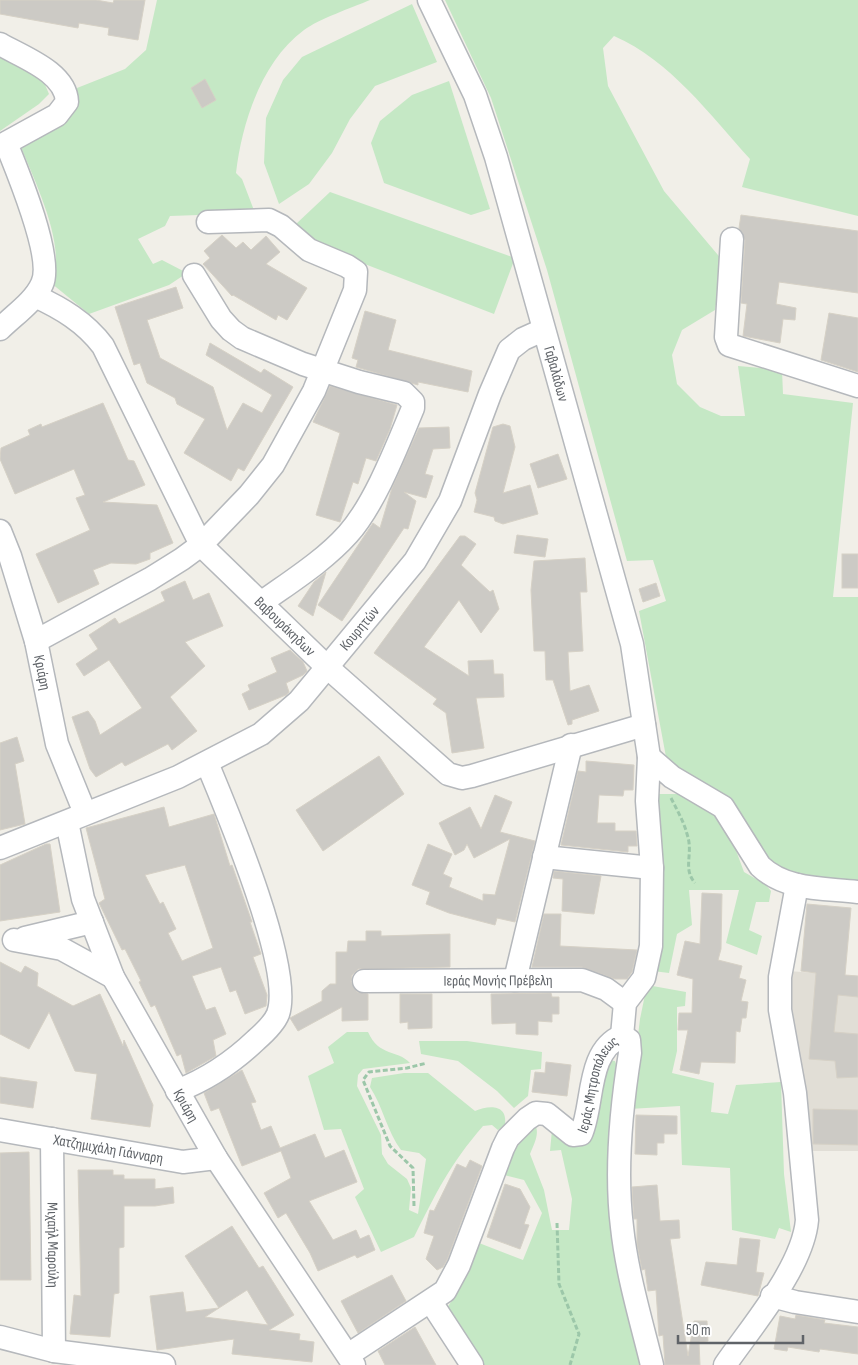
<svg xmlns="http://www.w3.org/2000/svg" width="858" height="1365" font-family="'Sofia Sans Condensed',sans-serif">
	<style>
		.education { fill: #e1ded6 }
		.green { fill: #c5e8c5 }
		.building { fill: #cccac5; stroke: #d6d1c6; fill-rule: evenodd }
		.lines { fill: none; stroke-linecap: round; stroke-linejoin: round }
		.minor-casing { stroke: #b5b8bc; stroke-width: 25 }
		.path { stroke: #9cc7a9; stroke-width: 3; stroke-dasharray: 5 2.5; stroke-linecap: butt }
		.minor { stroke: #fff; stroke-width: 22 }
		.labels { text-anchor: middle; stroke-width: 4.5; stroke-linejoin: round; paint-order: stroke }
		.street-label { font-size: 15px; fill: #5f6368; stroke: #fff }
	</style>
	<rect width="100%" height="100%" fill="#f1efe8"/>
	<polygon class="education" points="788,971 858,976 858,1151 807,1151 789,1020"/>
	<g class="green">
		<path d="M157,0H370C351,8 319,19 304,30C261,62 242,123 236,173L242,179L255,213L170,216L165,226L138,239L153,264L162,260L187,273L169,285L89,314L51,283C69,250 34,180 21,147L73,107L77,88L125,69L146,50Z"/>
		<path d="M445,0H858V216L742,187L750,159C709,114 671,61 614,36L603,48L608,86L664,191L723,261L715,310L682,330L672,355L677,384L700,407L721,416H745L738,366L782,370L783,394L853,403L833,597H858V882L803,879L778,870L752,837L698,782L666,757L639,611L666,601L653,560L627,561L547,270L491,98Z"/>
		<polygon points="412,4 437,62 375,86 350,119 332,153 309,184 279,204 264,163 266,118 283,80 302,57"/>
		<polygon points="0,56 43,80 49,94 39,104 0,131"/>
		<polygon points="449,81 490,209 471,215 384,183 371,143 380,121 412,95"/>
		<polygon points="330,192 515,258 494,314 313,244 296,224"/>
		<polygon points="654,794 682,794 718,818 734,845 744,872 765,884 771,891 769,902 756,902 749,930 762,936 757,955 726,943 739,890 689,890 692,925 677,934 669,973 653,971"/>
		<polygon points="647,985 686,992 685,1006 677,1007 677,1051 672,1073 714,1083 711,1112 728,1114 736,1085 781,1082 784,1174 791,1232 779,1228 775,1239 732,1230 730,1168 682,1165 680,1106 629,1109 640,1019"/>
		<path d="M347,1032H368C379,1057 397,1049 410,1063L363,1069L358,1075L357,1086L381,1135L382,1154L388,1164L407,1179L411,1188L409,1210L418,1214L426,1159L419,1153L401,1150C387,1131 383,1107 370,1087L372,1078L404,1073H428L475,1111C489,1105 508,1104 505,1125L498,1130L492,1125L483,1126C450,1164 436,1193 414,1237L381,1252L355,1197L364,1189L341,1129L324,1130L308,1076L334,1063L328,1047Z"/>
		<polygon points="419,1041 467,1041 542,1052 541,1069 531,1070 528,1096 514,1108 497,1091 458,1061 421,1054"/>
		<path d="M608,1060L615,1061L617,1067V1254L640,1365H482L447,1308L462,1285L479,1243L523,1260L542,1213L524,1180L504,1175L516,1140L535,1124C540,1134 534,1144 530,1154L544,1190L552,1230H569L572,1199L561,1150L550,1151L552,1130L574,1143Z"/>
	</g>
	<g class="building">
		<polygon points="0,0 96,0 113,3 114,0 145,0 138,40 108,35 109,28 79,23 78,28 0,14"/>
		<polygon points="205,79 216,100 202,108 191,88"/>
		<polygon points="741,215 858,231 858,293 779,282 776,304 796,308 795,320 783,319 780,343 743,336 747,304 741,303 745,240 739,228"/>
		<polygon points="222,235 236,248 243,242 251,250 266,236 280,252 266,264 307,288 287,320 278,315 276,320 233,295 232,296 203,264 210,258 204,251"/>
		<polygon points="176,287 183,308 147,320 160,358 213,387 227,430 243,403 262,413 272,395 206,355 210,343 261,373 264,369 293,387 244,471 238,468 231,481 184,453 205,419 177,404 175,398 147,383 140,363 134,365 115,307"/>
		<polygon points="365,311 396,320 388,350 472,371 468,392 418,382 418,385 356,367 358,360 352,358"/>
		<polygon points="829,313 858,318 858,372 821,360"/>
		<polygon points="330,386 397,405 390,429 376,461 366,458 358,484 353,482 340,522 316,515 340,433 313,422"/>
		<polygon points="103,403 128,460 134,461 145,485 103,502 157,505 173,543 150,553 150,559 136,564 111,563 93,570 99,584 58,603 36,554 90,530 76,498 85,495 74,469 15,494 0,459 1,448 30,435 28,430 41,424 42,427"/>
		<polygon points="503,424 510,426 515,447 503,493 530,485 538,514 503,524 495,521 494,517 474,512 477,500 475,493 493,427"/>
		<polygon points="449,427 450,448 433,449 425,474 433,476 426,498 404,492 416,501 408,529 404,528 342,621 318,605 373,523 380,528 392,488 419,428"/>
		<polygon points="558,454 567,479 538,488 530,464"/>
		<polygon points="517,535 548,539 545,557 514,553"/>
		<polygon points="460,536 465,536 476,544 461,565 490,592 493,590 499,609 481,633 459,600 424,647 469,676 468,661 493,660 494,674 503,674 504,697 476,698 484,748 452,753 446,713 433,704 437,699 374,653"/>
		<rect x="842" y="554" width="16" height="34"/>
		<polygon points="585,558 587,592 580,592 583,651 568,652 570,691 589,685 599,711 572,720 572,724 568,725 553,680 546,680 545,651 534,651 531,590 534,561"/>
		<polygon points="326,572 313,616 298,606 314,582"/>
		<polygon points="185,581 193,600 209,593 223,626 185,642 205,666 170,697 197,731 172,750 168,744 125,766 122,762 96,777 90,769 72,717 88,711 95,721 100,735 142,708 109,660 84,676 76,664 98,649 89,635 115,618 119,624 165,601 161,592"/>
		<polygon points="656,583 660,596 643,602 639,589"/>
		<polygon points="290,650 303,662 307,671 303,675 286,683 289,692 286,695 249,710 242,694 250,690 248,685 277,672 271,658"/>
		<polygon points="17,737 24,761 15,764 25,824 0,830 0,743"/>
		<polygon points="379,756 404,794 323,851 296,810"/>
		<polygon points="586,761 634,765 633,790 624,790 623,796 599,795 597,823 615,823 615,831 636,831 637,846 628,846 628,852 561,845 578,771 586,772"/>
		<polygon points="495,795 512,802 500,832 535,841 515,922 497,918 495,925 449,913 426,904 430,892 412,885 428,844 452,854 443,874 452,878 449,887 483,901 483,894 495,895 510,839 474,858 467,844 464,850 455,855 439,823 470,807 481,829"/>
		<path d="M164,807L169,827L214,814L230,866L232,865L252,922H250L261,954L253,957L267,995L266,1006L245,1014L236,990L230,992L221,967L192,976L206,1010L215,1007L226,1034L213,1040L216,1056L186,1073L181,1054L177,1056L155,1005L151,1007L139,982L141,981L125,949L122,950L99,903L105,899L86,828ZM185,865L213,948L182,961L168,933L176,929L163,902L160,904L145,875Z"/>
		<polygon points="46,844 50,844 60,912 0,921 0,865"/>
		<polygon points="554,871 601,876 594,914 562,911 563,879 553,878"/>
		<polygon points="702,893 722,894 721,949 718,960 742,966 739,978 746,980 741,1001 748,1002 746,1018 742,1018 740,1032 736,1031 735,1063 701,1062 699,1074 680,1070 688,1030 678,1030 679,1013 692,1013 693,979 677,975 685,941 700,944"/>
		<polygon points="807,904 851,908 845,975 858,976 858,997 838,995 834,1032 858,1034 858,1077 837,1078 835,1061 809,1059 816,973 801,971"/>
		<polygon points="544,914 561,914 560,946 637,950 632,972 627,979 615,979 582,967 532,967"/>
		<polygon points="366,931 381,931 381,936 450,934 450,967 358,969 352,975 351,982 357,992 368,994 368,1020 342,1021 342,1007 298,1031 290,1018 322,1001 322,991 330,984 336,984 336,952 347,952 348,941 366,941"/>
		<polygon points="0,962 21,973 25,966 38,973 37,986 73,1006 100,994 123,1046 124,1040 153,1105 150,1127 91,1119 97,1074 75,1071 49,1012 29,1049 0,1034"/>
		<polygon points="551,993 552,997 559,997 559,1014 552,1014 552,1022 538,1021 538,1035 516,1034 516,1023 492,1024 491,994"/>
		<polygon points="400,994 432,994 432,1028 408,1029 408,1022 400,1023"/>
		<polygon points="546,1062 571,1065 567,1096 532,1092 535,1072 545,1073"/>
		<polygon points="242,1070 256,1102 251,1103 261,1130 271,1126 280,1148 315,1134 325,1158 344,1150 357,1182 309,1201 333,1240 356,1230 360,1239 369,1235 375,1250 357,1258 355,1255 318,1271 310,1253 286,1213 278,1218 264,1193 291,1178 281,1151 242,1166 219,1108 211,1111 204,1093"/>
		<polygon points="0,1077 37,1082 33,1108 0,1103"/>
		<polygon points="813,1109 858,1110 858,1145 813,1144"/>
		<polygon points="636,1115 677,1116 677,1134 664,1134 664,1143 657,1143 657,1155 635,1154"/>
		<polygon points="29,1152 31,1280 0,1280 0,1153"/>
		<polygon points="470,1160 482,1166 447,1260 443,1267 437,1270 426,1259 434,1236 424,1233 430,1210 434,1211 457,1164 466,1168"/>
		<polygon points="78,1170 113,1170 113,1175 124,1175 124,1179 155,1179 155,1189 173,1187 174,1203 155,1206 124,1206 124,1247 119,1248 119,1293 114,1294 110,1337 70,1334 74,1295 81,1296"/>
		<polygon points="505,1184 520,1189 530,1207 524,1224 529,1225 520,1249 487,1237"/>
		<polygon points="657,1185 660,1221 679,1220 680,1238 670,1239 688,1356 694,1321 707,1321 708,1341 699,1342 700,1365 665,1365 663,1335 659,1336 656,1290 648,1291 645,1269 642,1270 637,1244 637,1219 634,1219 633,1205 632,1187"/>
		<path d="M232,1226L259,1268L263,1266L294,1315L269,1330L300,1334L299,1340L314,1342L312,1362L232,1354L234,1339L157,1350L150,1296L183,1292L186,1312L219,1308L185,1256ZM247,1290L268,1325L205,1317Z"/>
		<polygon points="740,1238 760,1240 756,1272 764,1273 758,1296 701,1285 706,1262 737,1265"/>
		<polygon points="392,1275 406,1301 358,1333 341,1301"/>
		<polygon points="796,1315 825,1320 824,1323 858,1327 858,1354 820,1349 819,1352 788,1347 787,1351 774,1349 780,1316 795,1319"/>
		<polygon points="415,1327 436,1365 385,1365 378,1351"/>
	</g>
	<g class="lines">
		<g class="minor-casing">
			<g id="minor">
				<path id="s1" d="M429,0L475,95L496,157L632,644L649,757"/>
				<path d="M0,44C22,57 66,72 67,102L57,115L6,143C17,170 54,259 42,284C34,302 14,315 0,329"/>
				<polyline points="732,239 726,337 729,345 858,386"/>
				<path d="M194,275L221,319L231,330L242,338L303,364L359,382L404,393L413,402V408C397,446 375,504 348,534C324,561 290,582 261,603"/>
				<path id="s2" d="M35,296C61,308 85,322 103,346L201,545L327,667L448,774L462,778L472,776L644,725"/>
				<path id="s3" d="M0,531L10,556L36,641L57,744L85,813"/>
				<polyline points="36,641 150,579 182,559 201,545 249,495 273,465 314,391 355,290 356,272 347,266 309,250 281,226 269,220 208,222"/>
				<path id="s4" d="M67,822L83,899L113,977L216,1158L354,1365"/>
				<path id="s5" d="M0,848L178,777L261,734L299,701L415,561L450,501L490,394L509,350L523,339L543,330"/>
				<polyline points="544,857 652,868"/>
				<polyline points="25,938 92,922"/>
				<polyline points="14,940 62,949 113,977"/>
				<polyline points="515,980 571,745"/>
				<path id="s6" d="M364,981L582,980L606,989L625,1003"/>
				<path d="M622,1036L625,1003L644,978L651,946L652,868L647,801L649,757L672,777L723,807L760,866C786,891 825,888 858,892"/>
				<path d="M177,1091C208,1079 232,1063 256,1040C264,1033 274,1024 278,1014C294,969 227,811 207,763"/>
				<path id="s7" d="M0,1130L183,1162L216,1158"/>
				<path id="s8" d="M52,1139L54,1351"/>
				<polyline points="772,1296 795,1302 858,1312"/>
				<polyline points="431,1302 472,1365"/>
				<polyline points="0,1337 54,1351 164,1365"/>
				<path id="s9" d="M348,1355L445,1291L459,1265L503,1148L508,1138L527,1119L536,1113L547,1114L573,1135L581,1134C594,1105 586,1051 622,1036L629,1040L630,1053C621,1109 615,1170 622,1227C627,1274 641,1320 652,1365"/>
				<path d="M725,1365C752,1326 803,1267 807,1220L795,1093L780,1010V977L797,885"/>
			</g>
		</g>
		<g class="path">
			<path d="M671,798C677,810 684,822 687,834C694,854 682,868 695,883"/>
			<polyline points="414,1206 413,1168 390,1146 363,1080 369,1072 407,1068 427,1063"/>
			<polyline points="557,1223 559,1284 579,1334 570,1365"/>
		</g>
		<use href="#minor" class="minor"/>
	</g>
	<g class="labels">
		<g class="street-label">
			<text dy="5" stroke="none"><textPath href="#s1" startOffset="396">Γαβαλάδων</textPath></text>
			<text dy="5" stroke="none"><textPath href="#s2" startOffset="424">Βαβουράκηδων</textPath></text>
			<text dy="5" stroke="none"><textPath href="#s5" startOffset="430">Κουρητών</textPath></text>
			<text dy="5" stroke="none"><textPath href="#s3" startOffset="148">Κριάρη</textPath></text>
			<text dy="5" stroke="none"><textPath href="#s6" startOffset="134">Ιεράς Μονής Πρέβελη</textPath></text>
			<text dy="5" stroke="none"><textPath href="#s9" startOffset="425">Ιεράς Μητροπόλεως</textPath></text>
			<text dy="5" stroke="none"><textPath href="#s4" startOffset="310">Κριάρη</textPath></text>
			<text dy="5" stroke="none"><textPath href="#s7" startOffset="110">Χατζημιχάλη Γιάνναρη</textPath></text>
			<text dy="5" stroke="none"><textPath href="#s8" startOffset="106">Μιχαήλ Μαρούλη</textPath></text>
		</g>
	</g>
	<path d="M678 1335v8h125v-8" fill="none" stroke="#5f6368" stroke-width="2.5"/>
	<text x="686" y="1335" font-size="15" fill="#5f6368" stroke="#ffffff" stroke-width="4" paint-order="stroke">50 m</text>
</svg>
